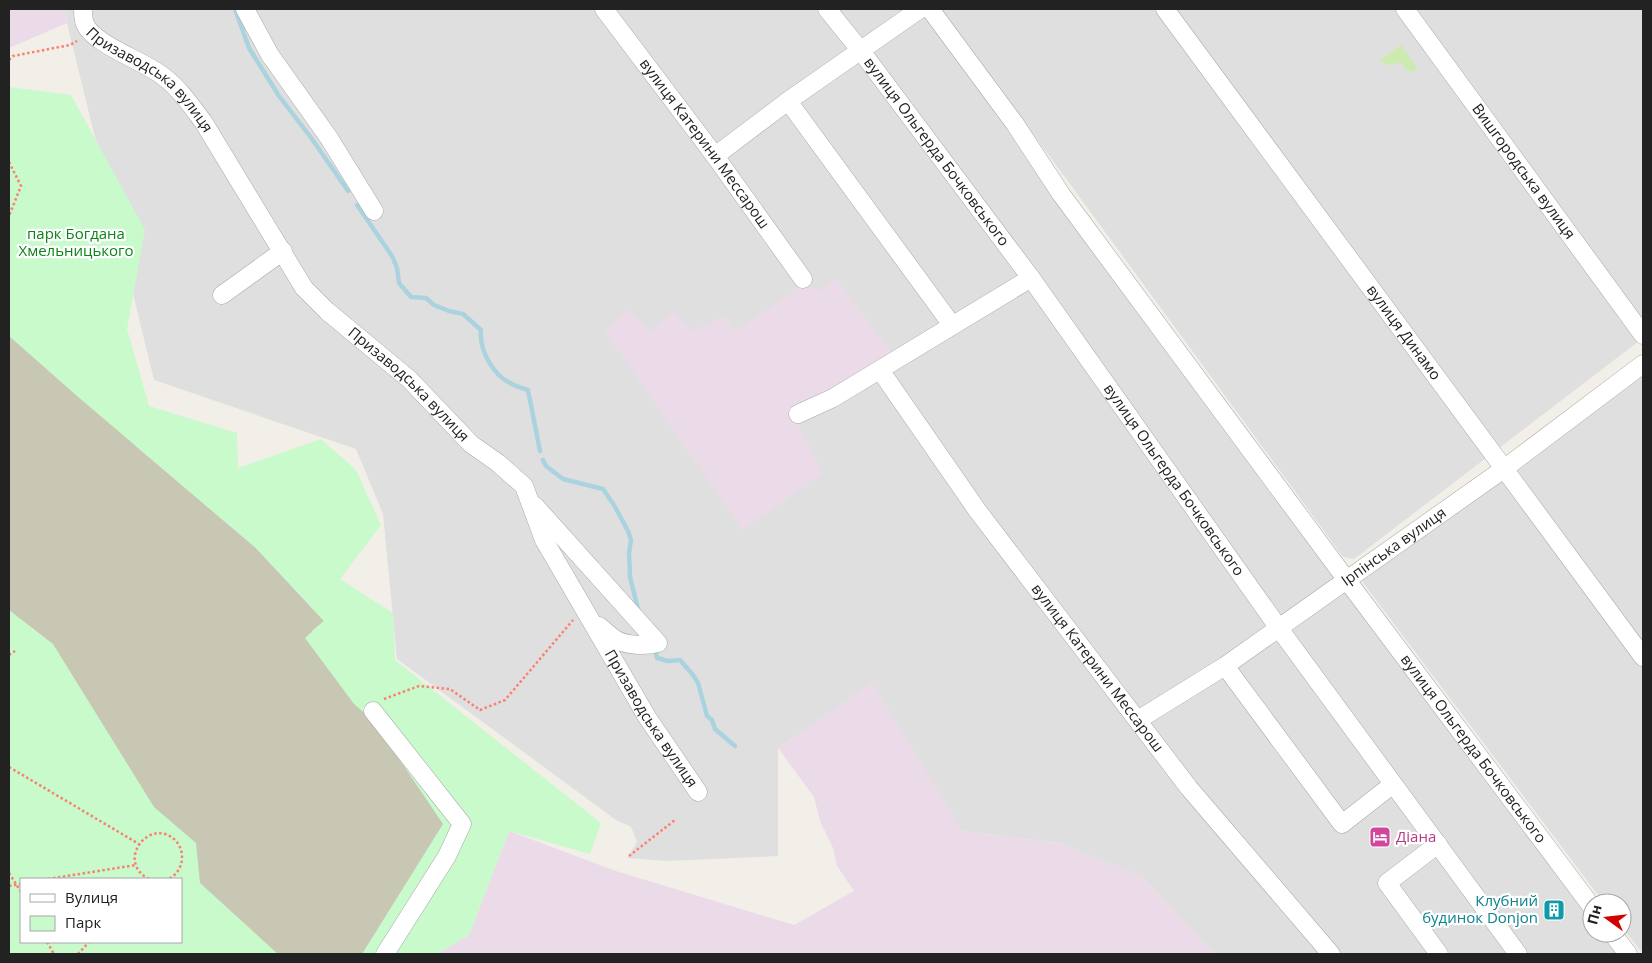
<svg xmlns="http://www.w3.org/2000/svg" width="1652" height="963" font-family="'Open Sans',sans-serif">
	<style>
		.residential { fill: #e0dfdf }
		.industrial { fill: #ebdbe8 }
		.construction { fill: #c7c7b4 }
		.grass { fill: #cdebb0 }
		.park { fill: #c8facc; fill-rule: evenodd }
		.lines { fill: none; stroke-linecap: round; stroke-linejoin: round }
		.stream { stroke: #aad3df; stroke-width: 4.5 }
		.minor-casing { stroke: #a9a9a9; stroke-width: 19 }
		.path { stroke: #fa8072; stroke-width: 2.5; stroke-dasharray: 2.5 2.5; stroke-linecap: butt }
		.minor { stroke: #fff; stroke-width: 18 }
		.labels { text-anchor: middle; stroke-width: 4.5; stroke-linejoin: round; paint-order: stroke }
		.street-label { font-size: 15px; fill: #222; stroke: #fff }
		.park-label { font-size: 15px; fill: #0c8416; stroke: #fff }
		.hotel-label { font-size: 15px; fill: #b23c85; stroke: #fff; text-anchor: start }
		.culture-label { font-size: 15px; fill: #0d838f; stroke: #fff; text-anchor: end }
	</style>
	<rect width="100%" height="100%" fill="#f2efe9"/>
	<g class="residential">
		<polygon points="66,9 924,9 1592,915 1592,933 1605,933 1621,954 1215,954 1142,877 1059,843 962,831 872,684 778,748 778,856 666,861 627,858 637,842 631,827 616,820 397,659 383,514 356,449 154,380 67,23"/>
		<polygon points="940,9 1643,9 1643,338 1354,559 1343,557 1073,188"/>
		<polygon points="1643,357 1643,954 1622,927 1622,903 1604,903 1361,580"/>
	</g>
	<g class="industrial">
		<polygon points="9,9 66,9 67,23 9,48"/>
		<polygon points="836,279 894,356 807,407 798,426 823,473 743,530 605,331 628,309 649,332 674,312 692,331 724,316 735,332 808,281 817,292"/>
		<polygon points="872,683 962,831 1059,843 1142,877 1215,954 437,954 469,935 509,831 616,871 794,925 854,891 837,866 833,848 820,821 814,797 778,748"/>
	</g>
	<polygon class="construction" points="9,312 137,447 256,548 324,621 312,631 490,819 379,954 257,954 181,879 9,614"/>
	<path class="grass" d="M1401,45L1418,69L1412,72L1406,70L1403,64C1399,62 1395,62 1392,66L1379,61Z"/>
	<g class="park">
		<polygon points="9,87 71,95 145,230 127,329 149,406 237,433 238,468 321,439 356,470 381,525 340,579 393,613 395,660 601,823 590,854 509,831 469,935 437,954 362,954 443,824 395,753 384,730 354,704 305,638 324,621 256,548 77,396 9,336"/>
		<path d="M9,610L53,644L154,807L196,843L200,883L278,954H9ZM21,879H181V942H21Z"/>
	</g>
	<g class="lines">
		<g class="stream">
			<polyline points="235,9 249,48 279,96 312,139 348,191"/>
			<path d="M357,205L392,256L397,268L399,283L411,297L426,298L434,305L449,311L463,314L481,330C479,349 492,374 510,383C515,386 522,388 528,390L540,451"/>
			<polyline points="543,460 546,466 563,479 603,489 614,505 628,531 631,540 629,553 630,577 639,613"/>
			<polyline points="655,649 657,658 668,661 680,660 693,675 698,683 707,716 712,720 715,729 735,746"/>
		</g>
		<g class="minor-casing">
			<g id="minor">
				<path id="s1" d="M83,9C83,13 83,19 85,24C94,45 145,61 164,77C180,89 192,107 204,123L304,288L327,311L409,379L471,444L498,463L524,486L544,540L647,717L698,792"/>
				<polyline points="245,9 270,55 329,138 374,211"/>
				<path id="s2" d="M604,9L715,156L803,279"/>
				<path id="s3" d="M827,9L861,51L1031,278L1278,627L1518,954"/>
				<path id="s4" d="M930,9L1015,124L1061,194L1346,579L1592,907"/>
				<path id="s5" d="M1165,9L1643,657"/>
				<path id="s6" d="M1405,9L1643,335"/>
				<polyline points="788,101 952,325"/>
				<polyline points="715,156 788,101 920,9"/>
				<polyline points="222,295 283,251"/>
				<path id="s7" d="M880,370L977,510L1189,788L1331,954"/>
				<polyline points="798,414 833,398 1031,278"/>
				<path d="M535,506L658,643C646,646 626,646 615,639C609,635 604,630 599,626"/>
				<polyline points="1225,666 1342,824 1392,785"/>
				<polyline points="373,711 462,824 447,856 385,954"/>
				<path id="s8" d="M1138,720L1225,666L1505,468L1643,364"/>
				<polyline points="1438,844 1387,883 1439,954"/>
				<polyline points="1612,933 1628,954"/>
			</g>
		</g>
		<g class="path">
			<polyline points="9,60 13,56 70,45 77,41"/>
			<polyline points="9,162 21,186 9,216"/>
			<polyline points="9,655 15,651"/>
			<polyline points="384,699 419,686 450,689 480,710 505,700 573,620"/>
			<polyline points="9,767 139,844"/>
			<polyline points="629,856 675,820"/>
			<polyline points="9,873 21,892"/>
			<polyline points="48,879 136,865"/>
			<path d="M149,879C115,862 149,816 175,840C180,845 182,851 182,857C182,867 177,875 168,879"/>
			<polyline points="9,886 21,884"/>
			<polyline points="47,942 54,954"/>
			<polyline points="78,954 89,942"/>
		</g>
		<use href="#minor" class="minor"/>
	</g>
	<defs>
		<g id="hotel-square" transform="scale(1.125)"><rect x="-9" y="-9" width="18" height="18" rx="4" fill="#d1479c" stroke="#fff"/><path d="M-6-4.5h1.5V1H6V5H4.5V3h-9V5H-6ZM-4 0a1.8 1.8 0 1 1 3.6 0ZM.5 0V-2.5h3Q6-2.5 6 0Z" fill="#fff"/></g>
		<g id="building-square" transform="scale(1.125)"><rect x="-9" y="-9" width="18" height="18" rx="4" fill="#0f9aa8" stroke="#fff"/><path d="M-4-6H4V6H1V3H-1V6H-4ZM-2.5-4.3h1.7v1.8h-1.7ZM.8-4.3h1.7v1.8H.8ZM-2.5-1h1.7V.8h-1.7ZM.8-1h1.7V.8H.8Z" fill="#fff"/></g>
	</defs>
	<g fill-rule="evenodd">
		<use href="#hotel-square" x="1380" y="837"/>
		<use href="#building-square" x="1554" y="910"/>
	</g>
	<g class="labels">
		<g class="street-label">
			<text dy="5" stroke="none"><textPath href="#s1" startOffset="102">Призаводська вулиця</textPath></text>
			<text dy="5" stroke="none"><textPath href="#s2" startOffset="168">вулиця Катерини Мессарош</textPath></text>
			<text dy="5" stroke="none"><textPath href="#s3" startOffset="180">вулиця Ольгерда Бочковського</textPath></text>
			<text dy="5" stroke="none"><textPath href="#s6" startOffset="201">Вишгородська вулиця</textPath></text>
			<text dy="5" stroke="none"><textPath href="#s5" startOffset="402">вулиця Динамо</textPath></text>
			<text dy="5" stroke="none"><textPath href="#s1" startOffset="508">Призаводська вулиця</textPath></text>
			<text dy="5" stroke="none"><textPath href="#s3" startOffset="585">вулиця Ольгерда Бочковського</textPath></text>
			<text dy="5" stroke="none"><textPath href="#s8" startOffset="309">Ірпінська вулиця</textPath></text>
			<text dy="5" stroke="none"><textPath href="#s7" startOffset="369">вулиця Катерини Мессарош</textPath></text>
			<text dy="5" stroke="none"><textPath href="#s1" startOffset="928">Призаводська вулиця</textPath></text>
			<text dy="5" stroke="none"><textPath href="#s4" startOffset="918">вулиця Ольгерда Бочковського</textPath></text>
		</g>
		<g class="park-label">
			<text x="76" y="239">парк Богдана<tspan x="76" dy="17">Хмельницького</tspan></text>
		</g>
		<g class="hotel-label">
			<text x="1396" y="842">Діана</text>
		</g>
		<g class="culture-label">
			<text x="1538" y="906">Клубний<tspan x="1538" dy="17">будинок Donjon</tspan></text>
		</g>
	</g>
	<rect width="1652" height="963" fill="none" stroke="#222222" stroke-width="20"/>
	<rect x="20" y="878" width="162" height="65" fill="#ffffff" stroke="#a7a7a7"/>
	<rect x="30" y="894" width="25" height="8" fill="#ffffff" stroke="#a7a7a7"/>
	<text x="65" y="903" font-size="15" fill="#222222">Вулиця</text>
	<rect x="30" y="916" width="25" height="15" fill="#c8facc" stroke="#a7a7a7"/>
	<text x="65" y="928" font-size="15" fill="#222222">Парк</text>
	<g transform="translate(1607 918) rotate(285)"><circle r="24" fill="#ffffff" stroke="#a7a7a7"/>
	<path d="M0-4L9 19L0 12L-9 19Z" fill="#d40000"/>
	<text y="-8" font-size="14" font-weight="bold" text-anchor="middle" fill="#222222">Пн</text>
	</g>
</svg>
